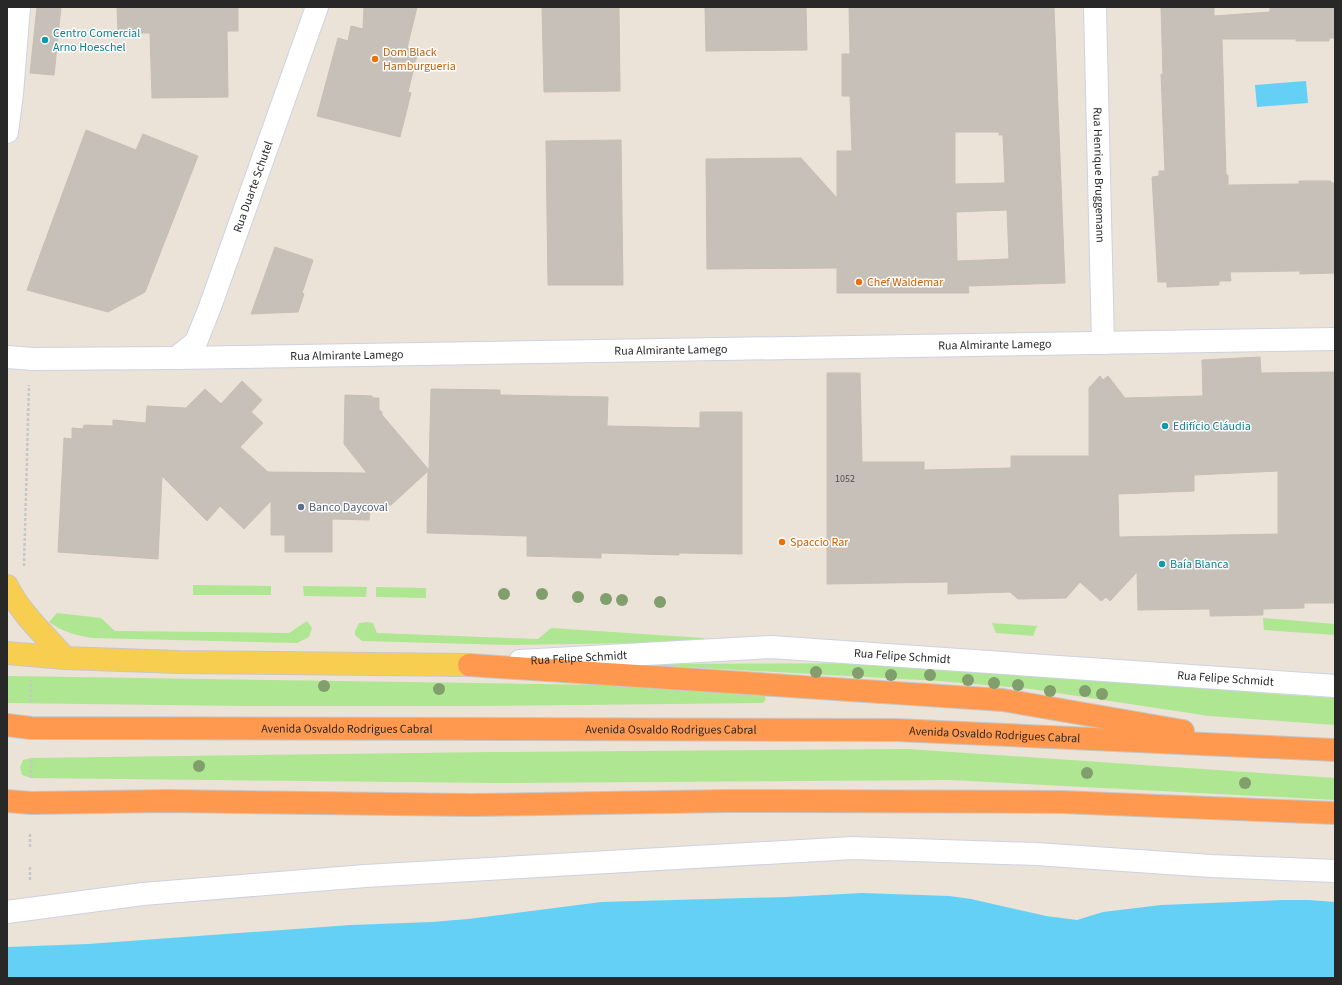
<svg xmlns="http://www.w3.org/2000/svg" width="1342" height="985" font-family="'Source Sans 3',sans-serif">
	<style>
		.green { fill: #afe691 }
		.water { fill: #64d0f5 }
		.building { fill: #c6c0b8; stroke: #c6bfb2; fill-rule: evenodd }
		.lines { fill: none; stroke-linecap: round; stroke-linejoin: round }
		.street-casing { stroke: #cdd2e2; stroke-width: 24 }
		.secondary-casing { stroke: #cdd2e2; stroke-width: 24 }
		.primary-casing { stroke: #c7c7c7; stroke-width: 24 }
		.highway-casing { stroke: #c7c7c7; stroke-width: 24 }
		.path { stroke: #c7c7c7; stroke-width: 2.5; stroke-dasharray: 3 2; stroke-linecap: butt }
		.street { stroke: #fff; stroke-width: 22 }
		.secondary { stroke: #fff; stroke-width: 22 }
		.primary { stroke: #f8ce51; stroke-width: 22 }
		.highway { stroke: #ff994f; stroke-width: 22 }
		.tree { fill: #809f6d }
		.culture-dot { fill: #0f9aa8; stroke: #fff; stroke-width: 1.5 }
		.food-dot { fill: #e8710a; stroke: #fff; stroke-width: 1.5 }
		.service-dot { fill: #5c6f8a; stroke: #fff; stroke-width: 1.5 }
		.labels { text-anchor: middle; stroke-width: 3; stroke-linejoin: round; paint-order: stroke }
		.number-label { font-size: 10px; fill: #504e4c }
		.culture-label { font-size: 12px; fill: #0d838f; stroke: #fff; text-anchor: start }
		.food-label { font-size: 12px; fill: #c56008; stroke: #fff; text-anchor: start }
		.street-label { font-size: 12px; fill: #282828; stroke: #fff }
		.service-label { font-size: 12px; fill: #4e5e75; stroke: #fff; text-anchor: start }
	</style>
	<rect width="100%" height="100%" fill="#ebe3d8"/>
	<g class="green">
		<polygon points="193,585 271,586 271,595 193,595"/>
		<polygon points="303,586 367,587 366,597 304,596"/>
		<polygon points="376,587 426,588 426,598 376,597"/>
		<path d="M57,613L101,618L115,631L289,633L307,621L312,628L309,637L297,643L94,638C77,636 63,632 49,622Z"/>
		<polygon points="1263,618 1335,624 1335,635 1264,630"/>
		<polygon points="368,622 373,623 377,633 538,639 551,628 704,638 705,640 702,642 514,645 362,641 355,635 355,631 359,623"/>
		<polygon points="992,623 1037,626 1033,636 996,633"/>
		<polygon points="934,663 1260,693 1335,698 1335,725 1209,716 1031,689 939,681 629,664"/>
		<polygon points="7,676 602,685 764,696 766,699 763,703 477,706 243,706 7,703"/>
		<polygon points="908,749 1335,778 1335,800 951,780 496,783 31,778 22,775 20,767 23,760 31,758 494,752"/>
	</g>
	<g class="water">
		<polygon points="1306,81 1308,103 1257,107 1255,85"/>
		<polygon points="862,893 949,896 971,899 1046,916 1077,920 1103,912 1161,905 1281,900 1309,900 1335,902 1335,978 7,978 7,947 88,944 351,925 432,922 468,919 601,902 786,897"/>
	</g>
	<g class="building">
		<polygon points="37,7 61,7 54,75 30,73"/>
		<polygon points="117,7 238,7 238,31 227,31 228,97 152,98 150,33 118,33"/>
		<polygon points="364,7 417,7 407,48 418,51 408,92 411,93 400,137 317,116 338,38 348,41 351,26 363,29"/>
		<polygon points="542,7 619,7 620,91 544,92"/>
		<polygon points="705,7 806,7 807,50 706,51"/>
		<path d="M849,7H1054L1065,283L968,286L969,293H837V268L707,269L706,159L801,158L837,198V151H852L850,96H842V54H850ZM955,132H999V135H1003L1005,183L955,184ZM1007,210L1009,259L957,261L956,212Z"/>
		<polygon points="1161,7 1214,7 1214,16 1270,12 1270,7 1335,7 1335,38 1329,38 1329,41 1296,41 1296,39 1222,39 1226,175 1228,175 1228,185 1299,184 1299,181 1331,181 1331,183 1335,183 1335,273 1300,274 1300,271 1230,272 1231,281 1219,281 1219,285 1167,287 1167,282 1158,282 1152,177 1159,176 1159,171 1165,171 1161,74 1163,75"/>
		<polygon points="86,130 136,150 143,134 198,156 145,292 108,312 27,290"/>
		<polygon points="621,140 623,285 548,285 546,141"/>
		<polygon points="275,247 313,260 302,293 304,294 298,312 251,314"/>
		<path d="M1260,357L1261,373L1335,372V603H1304V608L1263,609V615L1210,616V609L1138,610L1137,572L1110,601L1106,597L1101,601L1080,582L1066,598L1018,599L1010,592L948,594V582L827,584V373H860L862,462H924V470L1011,468V456H1089V388L1100,376L1103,380L1108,376L1125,398L1203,396L1202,360ZM1278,471V534L1119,537L1118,494L1194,491V475Z"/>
		<polygon points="242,381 262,400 251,412 263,423 240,447 268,472 367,473 344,444 345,395 372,396 372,398 379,398 379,410 382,412 382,415 429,470 431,389 500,390 500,395 608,397 607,426 700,428 700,412 742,412 742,554 679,553 679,555 601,553 601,558 527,556 527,536 427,533 428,471 391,505 376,503 376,511 370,510 369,520 332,519 332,552 285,552 285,535 271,535 271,501 244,529 220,506 207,521 162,476 158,559 58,552 64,438 72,439 72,428 83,429 84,425 113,426 113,420 146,423 147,406 186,408 205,389 221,404"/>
	</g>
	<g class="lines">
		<g class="street-casing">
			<g id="street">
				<path id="s1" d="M1095,7L1103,343"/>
				<polyline points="7,912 143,894 365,876 853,848 1036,854 1211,866 1335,871"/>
			</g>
		</g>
		<g class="secondary-casing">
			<g id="secondary">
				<polyline points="7,132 12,94 19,7"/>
				<path id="s2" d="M7,357L33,359L176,358L1335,339"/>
				<path id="s3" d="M176,358L196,342L210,307L317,7"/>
				<path id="s4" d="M520,661L771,647L1335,686"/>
			</g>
		</g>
		<g class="primary-casing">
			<g id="primary">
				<path d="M7,586C21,614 45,635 65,658"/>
				<polyline points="7,653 65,658 178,662 469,665"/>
			</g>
		</g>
		<g class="highway-casing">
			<g id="highway">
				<polyline points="469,665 1003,700 1183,731"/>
				<path id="s5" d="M7,725L31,728L896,730L1335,750"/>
				<polyline points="7,801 31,803 167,801 471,805 729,801 1061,802 1335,813"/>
			</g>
		</g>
		<g class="path">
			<polyline points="24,566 29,385"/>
			<polyline points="31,702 31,681"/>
			<polyline points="31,778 31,758"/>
			<polyline points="30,847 30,834"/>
			<polyline points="30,867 30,882"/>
		</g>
		<use href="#street" class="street"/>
		<use href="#secondary" class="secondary"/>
		<use href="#primary" class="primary"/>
		<use href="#highway" class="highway"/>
	</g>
	<g class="tree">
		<circle cx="504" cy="594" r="6"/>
		<circle cx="542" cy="594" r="6"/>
		<circle cx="578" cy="597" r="6"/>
		<circle cx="606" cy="599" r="6"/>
		<circle cx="622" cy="600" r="6"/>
		<circle cx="660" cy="602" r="6"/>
		<circle cx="816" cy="672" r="6"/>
		<circle cx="858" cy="673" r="6"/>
		<circle cx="891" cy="675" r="6"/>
		<circle cx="930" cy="675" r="6"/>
		<circle cx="968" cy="680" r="6"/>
		<circle cx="994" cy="683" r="6"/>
		<circle cx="1018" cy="685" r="6"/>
		<circle cx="324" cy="686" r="6"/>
		<circle cx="439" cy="689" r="6"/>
		<circle cx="1050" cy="691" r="6"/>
		<circle cx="1085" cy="691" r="6"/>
		<circle cx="1102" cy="694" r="6"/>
		<circle cx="199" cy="766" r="6"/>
		<circle cx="1087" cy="773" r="6"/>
		<circle cx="1245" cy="783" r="6"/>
	</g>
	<g class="culture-dot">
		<circle cx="45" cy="40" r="4"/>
		<circle cx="1165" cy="426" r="4"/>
		<circle cx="1162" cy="564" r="4"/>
	</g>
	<g class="food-dot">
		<circle cx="375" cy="59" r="4"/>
		<circle cx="859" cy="282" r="4"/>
		<circle cx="782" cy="542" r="4"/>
	</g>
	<circle class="service-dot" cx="301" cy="507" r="4"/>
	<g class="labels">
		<g class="number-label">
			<text x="845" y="482">1052</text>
		</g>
		<g class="culture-label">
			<text x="53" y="37">Centro Comercial<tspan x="53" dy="14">Arno Hoeschel</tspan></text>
			<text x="1173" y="430">Edifício Cláudia</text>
			<text x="1170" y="568">Baía Blanca</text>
		</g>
		<g class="food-label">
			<text x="383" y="56">Dom Black<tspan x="383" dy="14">Hamburgueria</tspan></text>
			<text x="867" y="286">Chef Waldemar</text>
			<text x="790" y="546">Spaccio Rar</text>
		</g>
		<g class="street-label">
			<text dy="4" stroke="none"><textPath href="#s1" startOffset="168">Rua Henrique Bruggemann</textPath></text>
			<text dy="4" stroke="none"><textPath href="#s3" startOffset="191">Rua Duarte Schutel</textPath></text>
			<text dy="4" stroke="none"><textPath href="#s2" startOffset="988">Rua Almirante Lamego</textPath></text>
			<text dy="4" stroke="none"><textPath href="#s2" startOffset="664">Rua Almirante Lamego</textPath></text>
			<text dy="4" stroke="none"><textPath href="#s2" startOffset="340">Rua Almirante Lamego</textPath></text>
			<text dy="4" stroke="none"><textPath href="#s4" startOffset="383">Rua Felipe Schmidt</textPath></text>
			<text dy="4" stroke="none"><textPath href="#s4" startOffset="59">Rua Felipe Schmidt</textPath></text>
			<text dy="4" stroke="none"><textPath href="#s4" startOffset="707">Rua Felipe Schmidt</textPath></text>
			<text dy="4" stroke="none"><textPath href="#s5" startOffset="340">Avenida Osvaldo Rodrigues Cabral</textPath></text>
			<text dy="4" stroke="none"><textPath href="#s5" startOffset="664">Avenida Osvaldo Rodrigues Cabral</textPath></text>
			<text dy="4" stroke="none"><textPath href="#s5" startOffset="988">Avenida Osvaldo Rodrigues Cabral</textPath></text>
		</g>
		<g class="service-label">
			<text x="309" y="511">Banco Daycoval</text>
		</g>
	</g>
	<rect width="1342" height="985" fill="none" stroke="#282828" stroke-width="16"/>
</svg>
